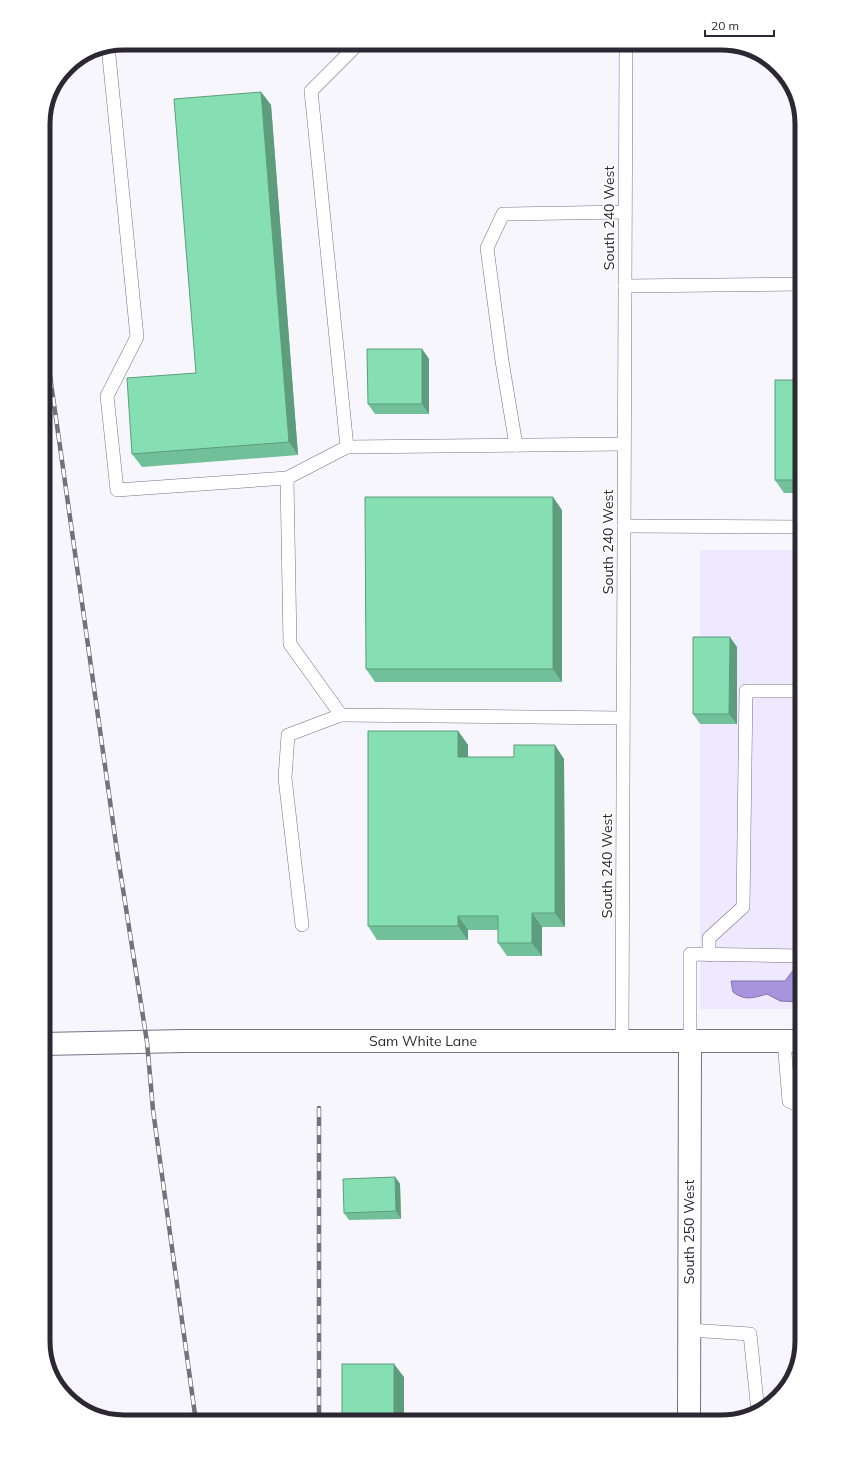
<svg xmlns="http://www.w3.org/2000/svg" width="845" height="1465" font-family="Mulish,sans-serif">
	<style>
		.built { fill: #eee9ff }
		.water { fill: #a893dd; stroke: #8273aa }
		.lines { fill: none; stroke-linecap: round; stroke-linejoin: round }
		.lane-casing { stroke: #77708a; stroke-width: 14 }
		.street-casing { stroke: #77708a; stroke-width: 24 }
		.secondary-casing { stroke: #77708a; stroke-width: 24 }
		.lane { stroke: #fff; stroke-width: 13 }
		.street { stroke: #fff; stroke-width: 22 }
		.secondary { stroke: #fff; stroke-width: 22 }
		.rail-casing { stroke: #73717a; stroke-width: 4.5 }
		.rail { stroke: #fff; stroke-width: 3; stroke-dasharray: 9; stroke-linecap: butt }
		.wall { fill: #72c099 }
		.shaded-wall { fill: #5d9c7d }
		.building { fill: #85dfb2; stroke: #5d9c7d }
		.labels { text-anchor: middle; stroke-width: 3; stroke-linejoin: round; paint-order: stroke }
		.street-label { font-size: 14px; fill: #2b2833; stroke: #fff }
		.rim { fill: none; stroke: #2b2833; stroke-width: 5 }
	</style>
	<rect width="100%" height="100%" fill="#f7f6fc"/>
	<rect class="built" x="700" y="550" width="102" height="459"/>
	<path class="water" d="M802,967V982L797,983L802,984V1002L780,1001L767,994C753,998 745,1001 733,992L731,981H785L794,969Z"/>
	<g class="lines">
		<g class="lane-casing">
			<g id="lane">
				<polyline points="108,46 137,337 107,396 117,490 287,478 347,447 624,444"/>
				<polyline points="625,286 802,284"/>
				<polyline points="516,445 502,361 487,248 503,214 625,212"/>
				<polyline points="347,447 311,91 359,43"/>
				<polyline points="287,478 290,644 341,715 623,718"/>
				<polyline points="624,526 802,527"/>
				<polyline points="302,925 285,778 288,735 341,715"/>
				<polyline points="709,955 709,938 743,907 746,691 802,691"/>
				<polyline points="622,1041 626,43"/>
				<polyline points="690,1041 690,954 802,956"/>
				<polyline points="784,1041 789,1101 802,1107"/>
				<polyline points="689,1330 750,1334 758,1412"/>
			</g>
		</g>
		<g class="street-casing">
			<polyline id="street" points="689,1422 690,1041"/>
		</g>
		<g class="secondary-casing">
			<polyline id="secondary" points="43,1044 184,1041 802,1041"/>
		</g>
		<use href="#lane" class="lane"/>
		<use href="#street" class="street"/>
		<use href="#secondary" class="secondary"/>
		<g class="rail-casing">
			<g id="rail">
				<polyline points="43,326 117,851 147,1042 153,1110 196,1422"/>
				<polyline points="319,1108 319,1422"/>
			</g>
		</g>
		<use href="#rail" class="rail"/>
	</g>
	<g class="wall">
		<polygon points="261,92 271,105 298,455 142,467 132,454 196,373"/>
		<polygon points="422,349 429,359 429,414 375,414 368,404"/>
		<polygon points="802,380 802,493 784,493 775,480"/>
		<polygon points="562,510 562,682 375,682 366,669"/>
		<polygon points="737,647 737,724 700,724 693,714"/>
		<polygon points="458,731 468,745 468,757 564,759 565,927 542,927 542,956 507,956 498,943 498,930 468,930 468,940 377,940 368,926"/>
		<polygon points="395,1177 400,1184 401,1219 349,1220 344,1213"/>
	</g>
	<g class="shaded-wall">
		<polygon points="261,92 271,105 298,455 289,442"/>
		<polygon points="422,349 429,359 429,414 422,404"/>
		<polygon points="553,497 562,510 562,682 553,669"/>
		<polygon points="730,637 737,647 737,724 729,714"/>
		<polygon points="458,731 468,745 468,771 458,757"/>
		<polygon points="555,745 564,759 565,927 555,913"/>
		<polygon points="532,913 542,927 542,956 532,943"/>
		<polygon points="458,916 468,930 468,940 458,926"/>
		<polygon points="395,1177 400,1184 401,1219 396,1211"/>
		<polygon points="394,1364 404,1377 404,1422 394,1422"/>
	</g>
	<g class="building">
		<polygon points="261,92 289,442 132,454 127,378 196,373 174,99"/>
		<polygon points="367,349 422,349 422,404 368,404"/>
		<rect x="775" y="380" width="27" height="100"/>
		<polygon points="365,497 553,497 553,669 366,669"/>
		<polygon points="693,637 730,637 729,714 693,714"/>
		<polygon points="368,731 458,731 458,757 514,757 514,745 555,745 555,913 532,913 532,943 498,943 498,916 458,916 458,926 368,926"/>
		<polygon points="395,1177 396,1211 344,1213 343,1179"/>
		<polygon points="796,1216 802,1216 802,1341 797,1358"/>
		<rect x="342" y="1364" width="52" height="58"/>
	</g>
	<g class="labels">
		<g class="street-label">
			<text transform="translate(609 218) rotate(-90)" y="5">South 240 West</text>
			<text transform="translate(608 542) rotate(-90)" y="5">South 240 West</text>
			<text transform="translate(607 866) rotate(-90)" y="5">South 240 West</text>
			<text x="423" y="1046">Sam White Lane</text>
			<text transform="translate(689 1232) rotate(-90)" y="5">South 250 West</text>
		</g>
	</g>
	<path d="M0 0H845V1465H0ZM124 50H721A74 74 0 0 1 795 124V1341A74 74 0 0 1 721 1415H124A74 74 0 0 1 50 1341V124A74 74 0 0 1 124 50Z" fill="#fff" fill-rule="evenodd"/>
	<path class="rim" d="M124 50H721A74 74 0 0 1 795 124V1341A74 74 0 0 1 721 1415H124A74 74 0 0 1 50 1341V124A74 74 0 0 1 124 50Z"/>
	<path d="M705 30v6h69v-6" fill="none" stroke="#2b2833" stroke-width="2"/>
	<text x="711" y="30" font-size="12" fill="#2b2833" stroke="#ffffff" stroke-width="3" paint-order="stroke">20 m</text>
</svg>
